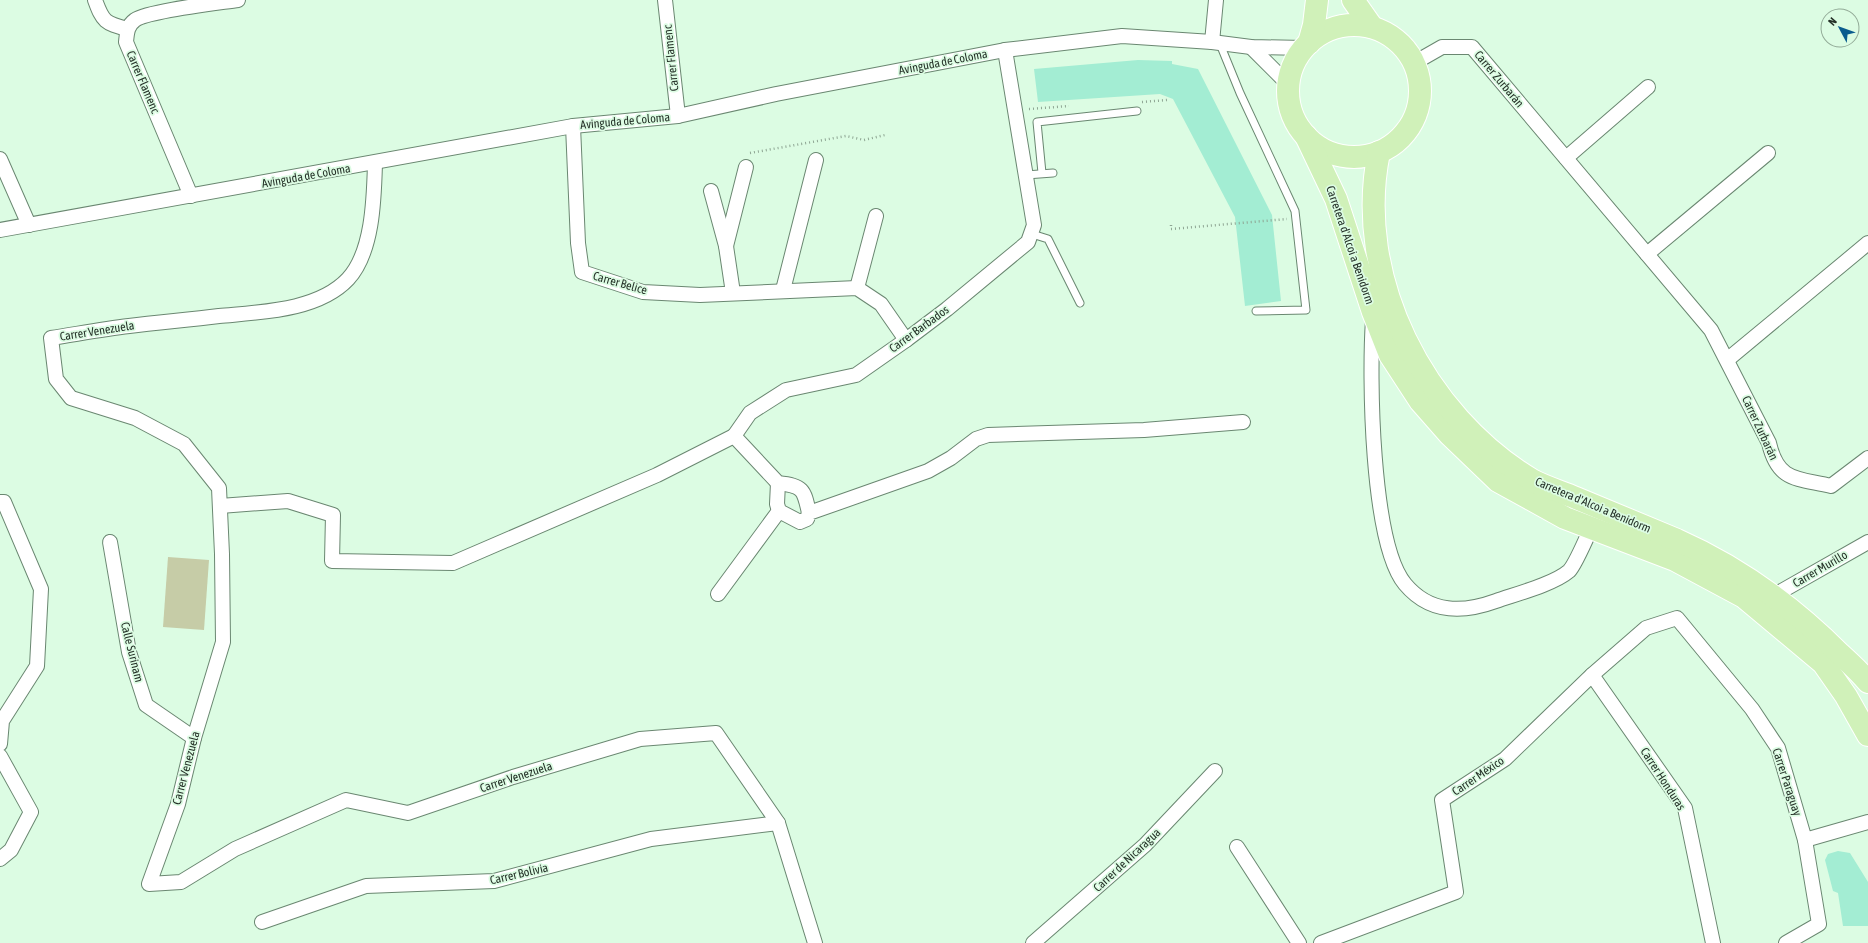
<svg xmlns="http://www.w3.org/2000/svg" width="1868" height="943" font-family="'Asap Condensed',sans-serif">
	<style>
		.green { fill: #c6cca7 }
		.building { fill: #a3edd3 }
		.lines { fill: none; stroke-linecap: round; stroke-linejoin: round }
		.lane-casing { stroke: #6a8771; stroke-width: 9 }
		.street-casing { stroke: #6a8771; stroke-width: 16 }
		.primary-casing { stroke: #fff; stroke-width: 24 }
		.path { stroke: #8ea593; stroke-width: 2.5; stroke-dasharray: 1 3; stroke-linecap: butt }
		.lane { stroke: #fff; stroke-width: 7 }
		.street { stroke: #fff; stroke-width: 14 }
		.primary { stroke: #d0f1b9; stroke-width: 22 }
		.labels { text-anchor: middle; stroke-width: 3.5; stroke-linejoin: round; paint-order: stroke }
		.street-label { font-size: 12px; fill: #253128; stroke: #dcfce3 }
	</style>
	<rect width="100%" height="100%" fill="#dcfce3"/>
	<polygon class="green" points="168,557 209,560 204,630 163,627"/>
	<g class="building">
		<polygon points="1138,60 1172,61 1172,64 1198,69 1272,215 1281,301 1245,306 1235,217 1173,99 1160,94 1038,102 1034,69"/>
		<polygon points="1838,851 1850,853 1868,882 1868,926 1843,926 1838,893 1833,891 1825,860 1828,854"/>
	</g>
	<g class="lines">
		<g class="lane-casing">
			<g id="lane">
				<polyline points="1220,44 1240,93 1295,211 1306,310 1256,311"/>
				<polyline points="1042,173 1037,122 1137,111"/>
				<polyline points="1026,175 1053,173"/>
				<polyline points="1032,234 1048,239 1080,303"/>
			</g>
		</g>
		<g class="street-casing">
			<g id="street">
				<path d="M95,0C103,22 105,23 127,29"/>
				<polyline points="665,0 678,116"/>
				<polyline points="1212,42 1216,0"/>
				<polyline points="1251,47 1288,84"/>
				<path d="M1414,63L1442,47H1472L1711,330L1769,443C1778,482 1797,478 1831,486L1868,458"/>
				<polyline points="573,126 578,243 582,272 643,292 700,295 857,288 881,304 906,340"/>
				<polyline points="1566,158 1648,87"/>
				<polyline points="0,159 29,225"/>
				<path d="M375,163C374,198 373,252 348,279C318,311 260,312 219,316C189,320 159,322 129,326C103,329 77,334 51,338L56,379L71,398L135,418L184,444L219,488L222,554L223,642L194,738L178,804L149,884L181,882L235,849L346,800L408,813L513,777L640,739L716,733L778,823L815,943"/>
				<polyline points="711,191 726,246 733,293"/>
				<path d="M191,196L126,42C127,33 127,26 135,20C148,11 218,3 238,0"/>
				<polyline points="0,230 573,126 678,116 776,94 1005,50 1122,36 1212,42 1251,47 1304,48"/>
				<polyline points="726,246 746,167"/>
				<polyline points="1647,254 1768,153"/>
				<polyline points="857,288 876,216"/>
				<polyline points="783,290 816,160"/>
				<path d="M1373,320C1369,375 1371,543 1405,584C1430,614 1463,613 1496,601C1516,594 1554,584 1569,571C1575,565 1587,537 1591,528"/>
				<polyline points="1727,360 1868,243"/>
				<polyline points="778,483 777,504 779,511 800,522 807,519 809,513 928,471 951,458 976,439 988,435 1144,430 1243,422"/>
				<polyline points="0,502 4,502 41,589 37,666 2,721 0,744"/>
				<polyline points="220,506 288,501 333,515 332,561 453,563 657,475 734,436"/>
				<path d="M809,513C804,489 803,486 778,483L734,436L750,413L786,390L856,375L906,340L947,309L1028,242L1034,225L1005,50"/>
				<polyline points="110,542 129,652 146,705 194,738"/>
				<polyline points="718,594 779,511"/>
				<polyline points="1773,596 1868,542"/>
				<polyline points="1592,675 1685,808 1713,943"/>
				<polyline points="0,756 31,812 11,850 0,859"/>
				<polyline points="1237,847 1299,943"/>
				<polyline points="262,922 366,886 494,881 651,839 778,823"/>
				<polyline points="1033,943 1145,845 1215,771"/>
				<polyline points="1321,943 1456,892 1442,800 1505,759 1592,675 1646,628 1677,618 1752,709 1778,748 1805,840 1868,822"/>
				<polyline points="1786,943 1819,924 1805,840"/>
			</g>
		</g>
		<g class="primary-casing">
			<g id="primary">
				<polyline points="1353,0 1372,27"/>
				<circle cx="1354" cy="91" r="66"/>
				<polyline points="1309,43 1314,25 1317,0"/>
				<polyline points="1306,136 1336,199 1373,312 1390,355 1420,401 1449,434 1498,481 1565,518 1675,560 1744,597 1823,663 1846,696 1868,735"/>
				<path d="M1379,152C1353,278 1424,415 1532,480C1545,487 1562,492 1576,498C1609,512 1643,526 1677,540C1738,567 1793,607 1840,654C1850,663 1860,672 1868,682"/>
			</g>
		</g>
		<g class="path">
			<polyline points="1142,102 1167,100"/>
			<polyline points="1029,109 1069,106"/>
			<polyline points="750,153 846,136 864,140 885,135"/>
			<polyline points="1171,225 1171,229 1287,219"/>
		</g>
		<use href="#lane" class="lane"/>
		<use href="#street" class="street"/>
		<use href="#primary" class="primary"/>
	</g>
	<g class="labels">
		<g class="street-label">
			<text transform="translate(671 58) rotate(-96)" y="4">Carrer Flamenc</text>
			<text transform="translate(943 62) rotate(-11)" y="4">Avinguda de Coloma</text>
			<text transform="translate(1499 79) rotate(50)" y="4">Carrer Zurbarán</text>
			<text transform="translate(143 82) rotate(67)" y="4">Carrer Flamenc</text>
			<text transform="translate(625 121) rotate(-5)" y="4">Avinguda de Coloma</text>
			<text transform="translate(306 176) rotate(-10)" y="4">Avinguda de Coloma</text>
			<text transform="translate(1350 245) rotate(71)" y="4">Carretera d'Alcoi a Benidorm</text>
			<text transform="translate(620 283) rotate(16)" y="4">Carrer Belice</text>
			<text transform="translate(919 329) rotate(-36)" y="4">Carrer Barbados</text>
			<text transform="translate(97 331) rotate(-9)" y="4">Carrer Venezuela</text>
			<text transform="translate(1760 428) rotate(65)" y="4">Carrer Zurbarán</text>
			<text transform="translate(1593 505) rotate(23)" y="4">Carretera d'Alcoi a Benidorm</text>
			<text transform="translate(1820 569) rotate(-30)" y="4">Carrer Murillo</text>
			<text transform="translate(132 652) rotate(76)" y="4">Calle Surinam</text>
			<text transform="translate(186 768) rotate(-75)" y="4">Carrer Venezuela</text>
			<text transform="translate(1478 776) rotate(-34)" y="4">Carrer México</text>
			<text transform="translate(516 777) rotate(-18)" y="4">Carrer Venezuela</text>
			<text transform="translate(1663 779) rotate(57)" y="4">Carrer Honduras</text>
			<text transform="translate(1787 782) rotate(72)" y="4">Carrer Paraguay</text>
			<text transform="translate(1127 860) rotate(-43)" y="4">Carrer de Nicaragua</text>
			<text transform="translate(519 874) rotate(-13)" y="4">Carrer Bolivia</text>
		</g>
	</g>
	<g transform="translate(1840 28) rotate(311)"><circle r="19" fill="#dcfce3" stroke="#93ab98"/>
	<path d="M0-3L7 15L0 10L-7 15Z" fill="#0a5c8e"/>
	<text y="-6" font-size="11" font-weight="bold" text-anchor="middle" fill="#253128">N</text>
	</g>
</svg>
